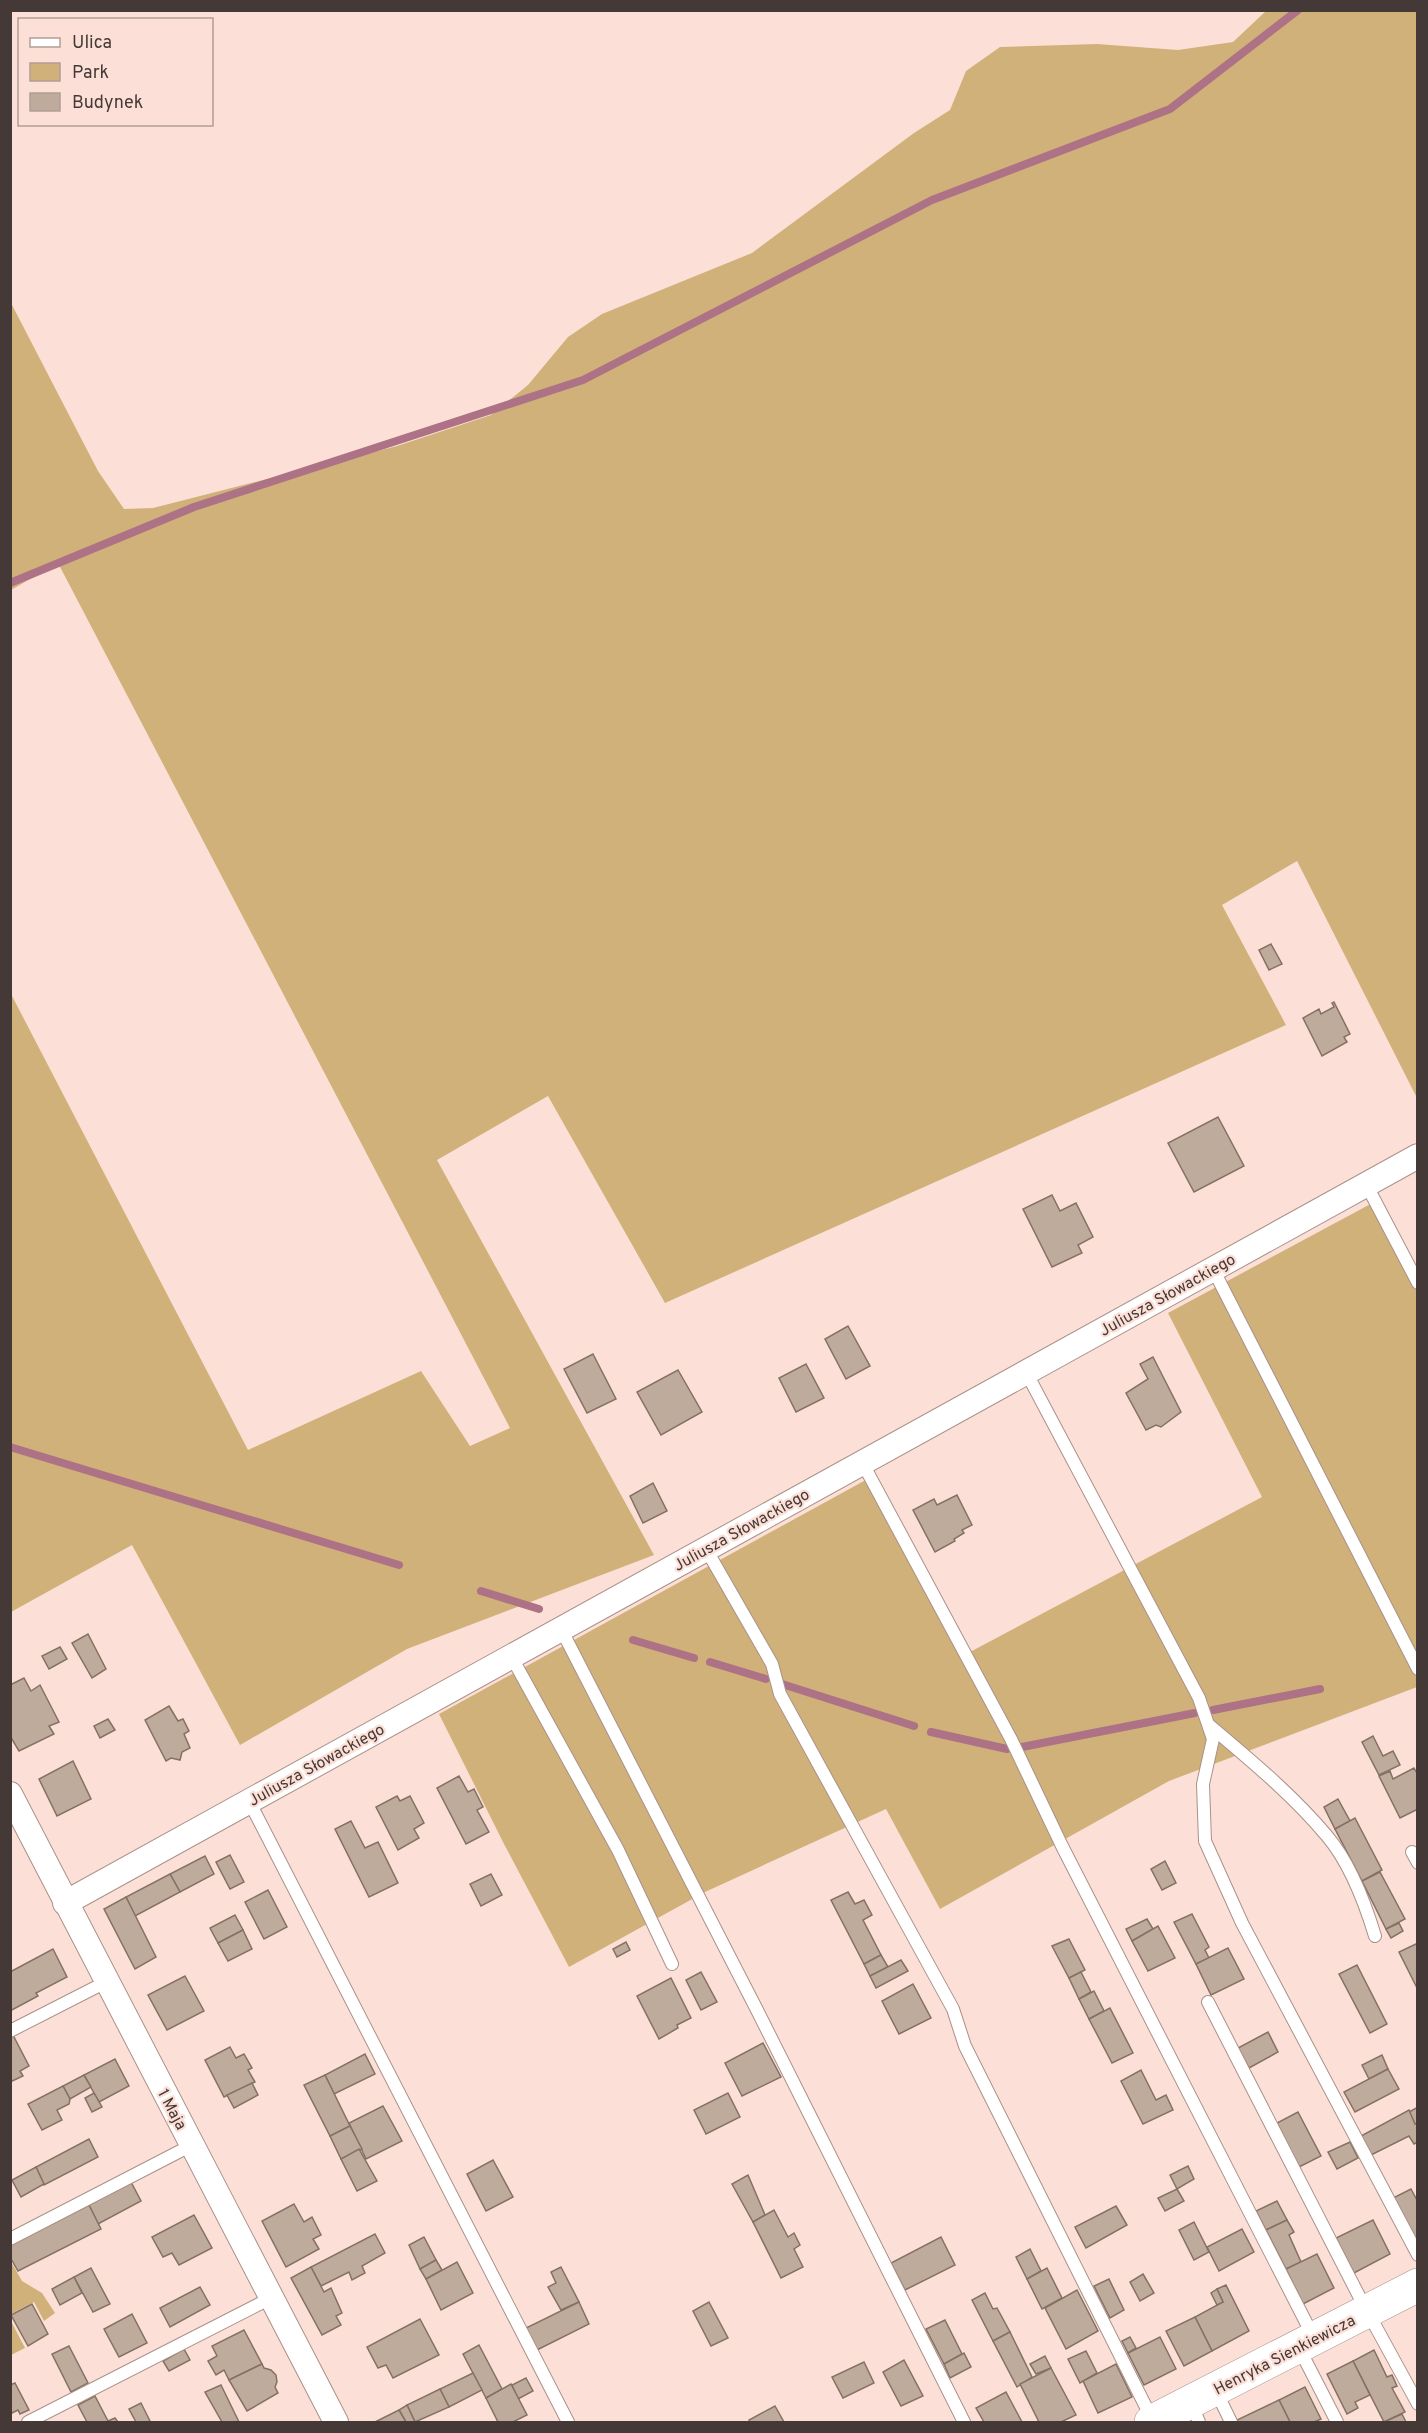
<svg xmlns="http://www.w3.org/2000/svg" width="1428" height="2433" font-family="Overpass,sans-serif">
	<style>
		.green { fill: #d0b179 }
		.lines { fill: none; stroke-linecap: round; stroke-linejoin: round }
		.stream { stroke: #ad7285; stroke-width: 8 }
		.building { fill: #bfab9b; stroke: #847163; stroke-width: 1.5 }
		.lane-casing { stroke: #aa9188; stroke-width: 14 }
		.street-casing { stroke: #aa9188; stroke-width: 26 }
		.secondary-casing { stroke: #aa9188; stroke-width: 34 }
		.lane { stroke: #fff; stroke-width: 12 }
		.street { stroke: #fff; stroke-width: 24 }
		.secondary { stroke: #fff; stroke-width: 33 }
		.labels { text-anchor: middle; stroke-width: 4.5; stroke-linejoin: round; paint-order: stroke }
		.street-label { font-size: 16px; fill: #443936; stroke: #fce0d7 }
	</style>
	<rect width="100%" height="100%" fill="#fce0d7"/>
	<g class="green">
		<polygon points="1266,11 1417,11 1417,1098 1297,861 1222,905 1286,1025 665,1303 548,1096 437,1160 654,1555 407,1649 240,1745 132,1545 11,1612 11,994 248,1450 421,1371 470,1446 510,1428 58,563 11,590 11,303 98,471 124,509 153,508 397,446 491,415 528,385 568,337 602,314 752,253 914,133 950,110 966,71 1000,47 1097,44 1178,50 1233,42"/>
		<polygon points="1378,1200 1417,1274 1417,1687 1169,1781 940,1909 886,1809 705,1892 569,1967 504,1844 439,1714 873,1476 970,1652 1262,1497 1168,1313"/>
		<polygon points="10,2260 22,2281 42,2293 55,2313 44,2321 34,2302 11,2314"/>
		<polygon points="10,2319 25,2348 11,2355 10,2355"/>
	</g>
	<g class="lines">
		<g class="stream">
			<polyline points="10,583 194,507 583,380 932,200 1170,109 1298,10"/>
			<polyline points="10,1447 399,1565"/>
			<polyline points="481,1591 539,1609"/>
			<polyline points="633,1640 694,1658"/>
			<polyline points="710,1662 766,1679"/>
			<polyline points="782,1684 914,1726"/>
			<polyline points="1213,1710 1320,1689"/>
			<polyline points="931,1732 1007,1749"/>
			<polyline points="1022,1747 1195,1713"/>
		</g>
	</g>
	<g class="building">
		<polygon points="1271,944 1282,964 1269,970 1259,950"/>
		<polygon points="1334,1002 1350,1034 1344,1037 1347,1042 1322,1056 1303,1018 1319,1009 1321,1014 1334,1007 1332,1003"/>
		<polygon points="1218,1117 1244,1166 1194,1192 1168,1143"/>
		<polygon points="1052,1195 1060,1211 1076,1203 1093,1237 1078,1245 1082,1253 1052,1267 1023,1209"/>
		<polygon points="848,1326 870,1366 846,1379 825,1339"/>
		<polygon points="593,1354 616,1399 587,1413 564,1369"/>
		<polygon points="1153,1357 1181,1412 1161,1427 1156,1425 1146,1430 1126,1393 1148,1379 1140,1364"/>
		<polygon points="806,1364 824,1398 796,1412 779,1378"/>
		<polygon points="678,1370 702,1412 661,1435 637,1392"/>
		<polygon points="653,1483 667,1511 643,1523 630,1496"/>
		<polygon points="957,1495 972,1525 962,1530 964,1533 954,1539 955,1541 935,1552 913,1510 934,1499 937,1505"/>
		<polygon points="88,1634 106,1669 92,1678 72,1643"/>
		<polygon points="60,1647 67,1659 49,1669 42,1656"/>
		<polygon points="24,1678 31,1691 40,1685 59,1722 49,1726 54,1734 19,1751 10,1736 10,1685"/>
		<polygon points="169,1706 178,1721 183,1719 189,1731 184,1734 190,1748 182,1752 180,1760 171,1758 166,1761 145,1720"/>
		<polygon points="108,1719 115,1730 100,1738 94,1726"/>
		<polygon points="1373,1736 1383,1756 1393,1751 1400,1765 1379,1775 1362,1742"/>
		<polygon points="73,1761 91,1799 57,1816 39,1779"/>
		<polygon points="1414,1768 1418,1775 1418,1809 1400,1818 1379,1776 1390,1771 1393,1779"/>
		<polygon points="459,1776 468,1792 474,1789 483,1807 477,1810 489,1832 466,1844 437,1788"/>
		<polygon points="397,1796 400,1801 410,1796 424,1823 414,1829 419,1838 398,1850 376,1807"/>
		<polygon points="1338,1799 1350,1821 1335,1829 1324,1807"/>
		<polygon points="1355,1818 1382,1870 1362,1881 1335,1829"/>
		<polygon points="351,1821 365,1848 378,1842 398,1883 369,1897 335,1829"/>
		<polygon points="230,1855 244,1882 230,1889 216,1862"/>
		<polygon points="205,1856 214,1874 180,1892 170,1874"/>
		<polygon points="1165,1861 1176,1883 1162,1890 1151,1869"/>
		<polygon points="1380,1872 1405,1919 1386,1929 1362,1881"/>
		<polygon points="170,1874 180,1892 135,1916 126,1897"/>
		<polygon points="491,1874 502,1895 481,1906 470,1884"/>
		<polygon points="268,1890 287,1927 264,1939 245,1902"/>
		<polygon points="848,1892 855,1904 864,1900 872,1915 863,1920 881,1955 864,1964 831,1900"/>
		<polygon points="126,1897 156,1957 135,1969 104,1909"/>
		<polygon points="1192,1914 1209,1947 1205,1950 1209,1958 1196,1964 1174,1922"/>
		<polygon points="235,1915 243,1930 218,1943 210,1928"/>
		<polygon points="1147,1919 1153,1929 1132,1941 1126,1929"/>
		<polygon points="1399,1923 1403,1931 1391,1938 1386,1929"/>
		<polygon points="1158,1926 1175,1958 1148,1971 1132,1941"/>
		<polygon points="243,1930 252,1949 228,1961 218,1943"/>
		<polygon points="1069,1939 1085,1970 1069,1978 1052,1946"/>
		<polygon points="626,1942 630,1950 617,1957 613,1949"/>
		<polygon points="1418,1943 1418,1990 1399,1952"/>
		<polygon points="1228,1948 1244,1979 1211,1995 1196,1964"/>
		<polygon points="53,1949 67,1977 36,1993 38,1996 10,2011 10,1972"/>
		<polygon points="881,1955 888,1967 870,1976 864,1964"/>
		<polygon points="901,1960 908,1971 876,1988 870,1976"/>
		<polygon points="1357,1965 1387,2024 1370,2033 1339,1974"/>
		<polygon points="701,1972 717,2002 701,2010 686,1980"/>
		<polygon points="1081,1972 1091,1992 1079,1999 1069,1978"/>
		<polygon points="185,1976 204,2011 167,2030 148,1995"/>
		<polygon points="671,1978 691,2018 677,2025 678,2028 659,2039 637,1996"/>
		<polygon points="913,1984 931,2018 899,2034 882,2001"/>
		<polygon points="1094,1991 1104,2011 1089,2019 1079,1999"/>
		<polygon points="1110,2008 1133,2053 1112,2063 1089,2019"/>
		<polygon points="1268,2032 1278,2052 1249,2068 1238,2048"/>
		<polygon points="13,2035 29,2066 20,2071 23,2076 10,2082 10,2036"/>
		<polygon points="763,2043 781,2077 742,2096 725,2063"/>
		<polygon points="230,2047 236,2058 244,2054 252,2068 248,2070 255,2082 224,2097 205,2060"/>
		<polygon points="365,2054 375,2074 334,2094 325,2075"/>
		<polygon points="1382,2055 1388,2069 1369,2079 1362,2065"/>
		<polygon points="115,2059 129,2086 99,2102 84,2075"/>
		<polygon points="1388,2069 1399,2089 1355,2112 1344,2092"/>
		<polygon points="1141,2070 1156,2100 1166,2095 1173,2110 1143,2124 1121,2081"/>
		<polygon points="84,2075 91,2087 70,2099 63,2086"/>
		<polygon points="325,2075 350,2126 330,2136 304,2085"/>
		<polygon points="252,2083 258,2095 234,2108 227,2095"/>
		<polygon points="63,2086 70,2099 69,2104 57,2110 62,2120 42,2130 28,2104"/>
		<polygon points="94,2093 102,2107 92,2112 85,2098"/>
		<polygon points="728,2093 740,2117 706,2134 694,2110"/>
		<polygon points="383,2106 402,2141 366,2159 349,2123"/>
		<polygon points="1418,2107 1418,2123 1415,2124 1409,2112"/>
		<polygon points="1409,2110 1415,2124 1418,2123 1418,2142 1414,2144 1409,2136 1371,2155 1361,2136"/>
		<polygon points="1298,2112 1321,2156 1299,2167 1277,2123"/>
		<polygon points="350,2126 362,2149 341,2159 330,2136"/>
		<polygon points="89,2139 98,2157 44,2185 36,2167"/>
		<polygon points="1350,2142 1358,2158 1337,2169 1328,2152"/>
		<polygon points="359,2149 377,2181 357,2191 341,2159"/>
		<polygon points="493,2160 513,2197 486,2211 467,2174"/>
		<polygon points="1188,2166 1194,2179 1177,2189 1170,2175"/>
		<polygon points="36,2167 44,2184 21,2197 12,2180"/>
		<polygon points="748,2175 765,2215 753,2222 732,2184"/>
		<polygon points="131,2182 141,2201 98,2224 89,2205"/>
		<polygon points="1177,2189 1184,2201 1165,2211 1158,2198"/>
		<polygon points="1411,2189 1418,2202 1418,2248 1393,2198"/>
		<polygon points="1277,2201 1287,2220 1266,2230 1256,2211"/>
		<polygon points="294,2204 304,2222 312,2217 321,2235 313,2239 319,2249 286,2267 262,2221"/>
		<polygon points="89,2205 101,2229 18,2271 10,2257 10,2245"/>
		<polygon points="1116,2206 1127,2225 1086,2248 1075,2227"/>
		<polygon points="774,2210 788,2237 794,2233 800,2245 794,2249 803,2267 781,2278 753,2222"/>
		<polygon points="194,2215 212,2248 179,2265 172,2253 163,2257 152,2237"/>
		<polygon points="1287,2220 1294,2232 1289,2235 1301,2262 1286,2269 1266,2230"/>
		<polygon points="1373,2220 1390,2254 1354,2273 1336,2238"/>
		<polygon points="1194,2222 1209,2252 1194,2260 1179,2230"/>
		<polygon points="1242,2229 1254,2252 1219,2271 1207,2247"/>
		<polygon points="375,2234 385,2253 362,2266 365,2273 352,2280 349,2272 321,2286 311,2267"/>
		<polygon points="424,2237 436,2260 420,2269 409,2245"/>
		<polygon points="941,2237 955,2265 905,2290 891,2263"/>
		<polygon points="1030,2249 1041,2271 1027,2279 1016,2257"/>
		<polygon points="1317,2254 1334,2288 1303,2304 1286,2269"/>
		<polygon points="436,2260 442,2270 426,2279 420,2269"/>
		<polygon points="457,2262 473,2293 441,2310 426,2279"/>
		<polygon points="311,2267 324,2292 331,2288 342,2313 336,2316 341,2325 322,2335 291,2278"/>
		<polygon points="561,2267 579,2302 561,2310 548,2287 556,2283 551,2272"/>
		<polygon points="91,2268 110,2304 93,2312 74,2277"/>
		<polygon points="1047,2268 1062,2298 1042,2309 1027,2279"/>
		<polygon points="1143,2274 1154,2293 1140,2301 1130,2282"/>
		<polygon points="74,2277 82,2293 60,2305 52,2289"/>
		<polygon points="1109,2279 1124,2310 1110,2318 1094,2286"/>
		<polygon points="1226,2285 1249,2331 1212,2351 1195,2317 1223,2302 1217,2289"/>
		<polygon points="200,2287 210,2305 170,2327 160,2308"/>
		<polygon points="1217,2289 1223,2302 1217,2305 1211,2293"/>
		<polygon points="1077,2290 1098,2331 1066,2349 1045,2308"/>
		<polygon points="985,2293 993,2309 997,2308 1010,2332 993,2341 972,2300"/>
		<polygon points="579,2302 589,2324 537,2350 526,2328"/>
		<polygon points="709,2302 728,2338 711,2346 693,2311"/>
		<polygon points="32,2304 48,2334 28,2346 11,2315"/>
		<polygon points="132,2314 147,2343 119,2357 104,2329"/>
		<polygon points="1195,2317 1212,2351 1184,2366 1166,2331"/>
		<polygon points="420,2319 439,2355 393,2378 386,2365 378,2368 367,2347"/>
		<polygon points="945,2320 962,2354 944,2364 926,2329"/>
		<polygon points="244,2330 262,2364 229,2380 224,2370 216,2375 208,2361 217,2356 212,2346"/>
		<polygon points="1010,2332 1032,2377 1017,2387 993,2341"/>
		<polygon points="1130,2337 1136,2348 1128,2353 1122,2341"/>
		<polygon points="1160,2337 1176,2369 1144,2385 1128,2353"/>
		<polygon points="479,2345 502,2389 486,2398 463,2354"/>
		<polygon points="69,2346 88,2383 71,2392 52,2354"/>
		<polygon points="184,2349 190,2360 169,2371 163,2361"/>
		<polygon points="1374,2350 1387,2377 1392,2375 1397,2386 1392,2388 1405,2412 1384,2422 1353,2361"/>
		<polygon points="1086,2351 1097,2373 1080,2383 1068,2359"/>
		<polygon points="964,2353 971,2367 950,2378 944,2364"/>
		<polygon points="1045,2356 1051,2368 1036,2374 1030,2364"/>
		<polygon points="904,2360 923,2396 901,2406 883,2372"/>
		<polygon points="1353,2361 1370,2395 1355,2402 1358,2408 1347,2414 1327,2374"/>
		<polygon points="864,2362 874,2383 843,2398 832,2377"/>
		<polygon points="262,2364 264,2368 271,2370 276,2375 277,2382 275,2387 278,2393 247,2411 229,2380"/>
		<polygon points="1116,2364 1132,2397 1098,2413 1083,2381"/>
		<polygon points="1051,2368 1076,2415 1061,2422 1039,2422 1020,2384"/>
		<polygon points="473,2373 482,2390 449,2407 440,2389"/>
		<polygon points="526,2378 533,2391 518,2399 512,2385"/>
		<polygon points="15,2383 29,2410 20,2414 18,2410 10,2414 10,2385"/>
		<polygon points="511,2384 527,2415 513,2422 498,2422 486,2398"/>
		<polygon points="221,2385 239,2422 222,2422 205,2392"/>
		<polygon points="1305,2387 1321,2419 1314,2422 1290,2422 1279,2400"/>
		<polygon points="440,2389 449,2407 415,2422 407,2405"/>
		<polygon points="1006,2392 1022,2422 984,2422 976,2408"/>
		<polygon points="95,2396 108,2421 115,2418 118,2422 87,2422 78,2405"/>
		<polygon points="1279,2400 1290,2422 1238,2422 1237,2420"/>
		<polygon points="141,2403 150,2421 147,2422 136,2422 129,2409"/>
		<polygon points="407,2405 415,2422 406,2422 399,2410"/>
		<polygon points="775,2406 784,2422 750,2422 749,2420"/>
		<polygon points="399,2410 406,2422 375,2422"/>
		<polygon points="1402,2414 1406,2422 1384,2422"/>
	</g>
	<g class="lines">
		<g class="lane-casing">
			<g id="lane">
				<polyline points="1366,1184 1418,1283"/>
				<polyline points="1213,1269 1418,1669"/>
				<polyline points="1026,1372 1199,1698 1213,1739 1203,1784 1205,1841 1242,1923 1418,2255"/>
				<polyline points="862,1462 1011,1739 1062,1846 1314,2338"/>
				<polyline points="706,1549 772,1664 780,1694 953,2009 965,2046 1152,2419"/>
				<polyline points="561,1629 757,2010 964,2422"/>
				<polyline points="511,1656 618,1850 672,1964"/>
				<path d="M1209,1725C1249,1759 1293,1795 1327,1836C1350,1863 1365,1903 1375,1936"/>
				<polyline points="249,1801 568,2422"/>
				<polyline points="1412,1852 1418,1863"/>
				<polyline points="1208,2002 1360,2298 1418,2404"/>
				<polyline points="10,2031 106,1982"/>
				<polyline points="10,2239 192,2145"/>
				<polyline points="1299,2348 1337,2422"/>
				<polyline points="1216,2391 1231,2422"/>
				<polyline points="1191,2403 1199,2422"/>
				<polyline points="28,2422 271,2298"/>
			</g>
		</g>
		<g class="street-casing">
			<g id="street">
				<polyline points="10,1794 336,2422"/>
				<polyline points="65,1903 1418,1156"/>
			</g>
		</g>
		<g class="secondary-casing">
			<polyline id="secondary" points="1151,2422 1418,2285"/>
		</g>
		<use href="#lane" class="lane"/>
		<use href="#street" class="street"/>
		<use href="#secondary" class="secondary"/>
	</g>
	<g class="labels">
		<g class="street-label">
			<text transform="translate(1167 1294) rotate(-29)" y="6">Juliusza Słowackiego</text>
			<text transform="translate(741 1529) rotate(-29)" y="6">Juliusza Słowackiego</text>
			<text transform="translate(316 1764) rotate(-29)" y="6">Juliusza Słowackiego</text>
			<text transform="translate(173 2109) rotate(62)" y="6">1 Maja</text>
			<text transform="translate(1284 2354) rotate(-27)" y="6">Henryka Sienkiewicza</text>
		</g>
	</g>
	<rect width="1428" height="2433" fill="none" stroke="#443936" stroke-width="24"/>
	<rect x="18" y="18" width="195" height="108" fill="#fce0d7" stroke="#b29d97" stroke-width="1.5"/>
	<rect x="30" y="38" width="30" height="9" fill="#ffffff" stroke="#b29d97" stroke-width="1.5"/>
	<text x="72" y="48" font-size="18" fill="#443936">Ulica</text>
	<rect x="30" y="63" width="30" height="18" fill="#d0b179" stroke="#b29d97" stroke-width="1.5"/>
	<text x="72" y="78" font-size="18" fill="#443936">Park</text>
	<rect x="30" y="93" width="30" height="18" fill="#bfab9b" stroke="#b29d97" stroke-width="1.5"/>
	<text x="72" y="108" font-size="18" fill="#443936">Budynek</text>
</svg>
